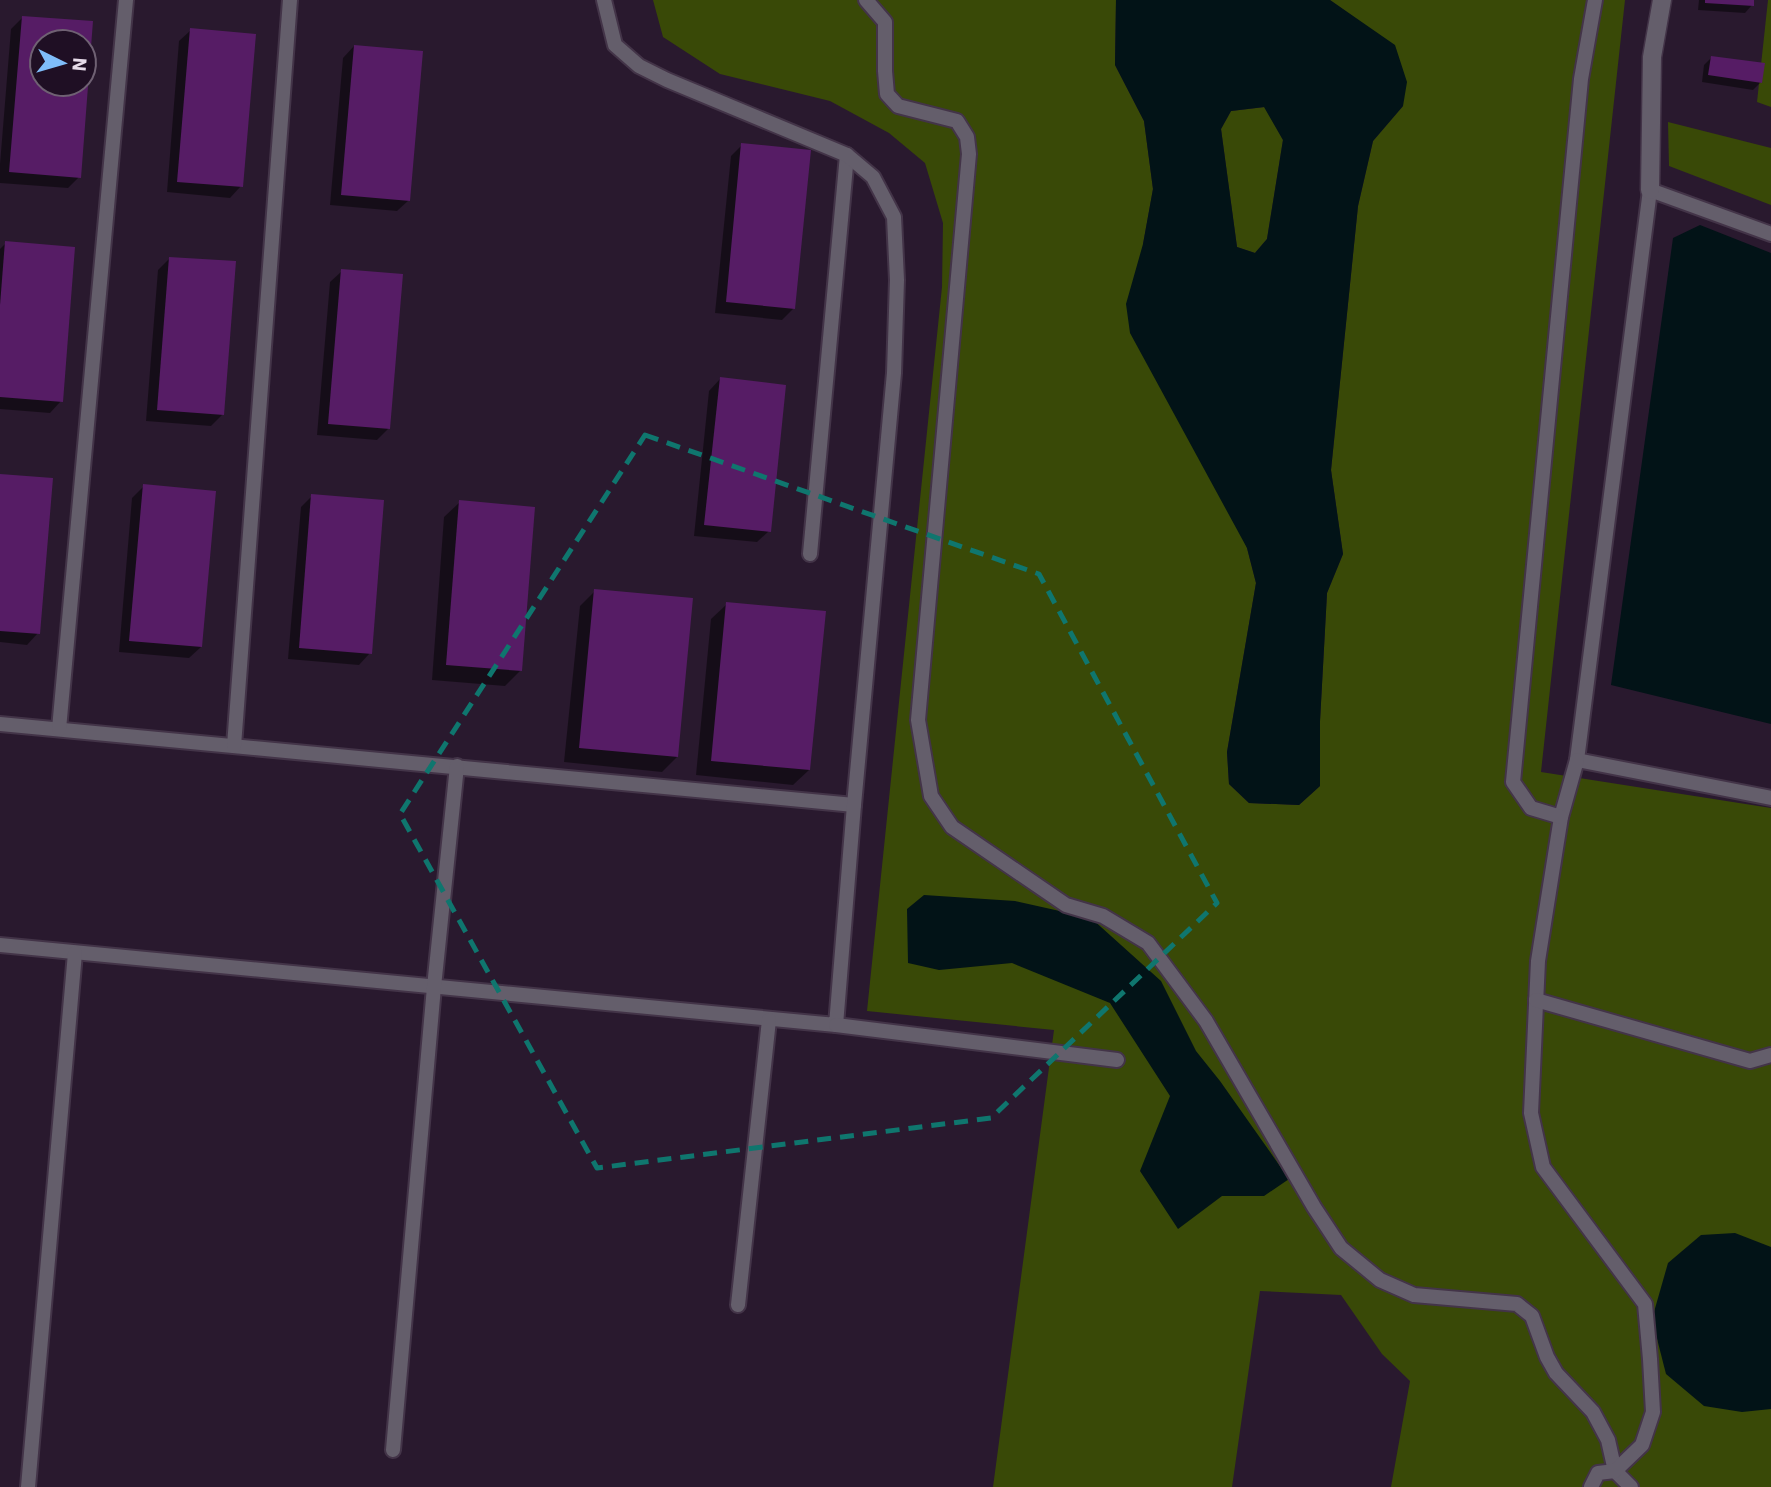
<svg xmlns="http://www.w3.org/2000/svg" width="1771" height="1487" font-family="'IBM Plex Sans',sans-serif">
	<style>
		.green { fill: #394907 }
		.water { fill: #021317; fill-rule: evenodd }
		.shadow { fill: #0007; fill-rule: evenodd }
		.building { fill: #561c65; fill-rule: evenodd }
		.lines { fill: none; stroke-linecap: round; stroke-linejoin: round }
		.service-casing { stroke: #433448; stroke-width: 18 }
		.minor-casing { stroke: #433448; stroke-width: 21 }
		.service { stroke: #645e6b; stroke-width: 14 }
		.minor { stroke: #645e6b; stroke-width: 18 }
		.marked { fill: none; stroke: #0f766e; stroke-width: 5; stroke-dasharray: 14 9; stroke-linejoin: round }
	</style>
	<rect width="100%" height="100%" fill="#29192e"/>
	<g class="green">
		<polygon points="653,0 1116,0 1115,65 1144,121 1153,189 1143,244 1247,548 1256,583 1227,752 1229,784 1249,803 1299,805 1320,786 1320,721 1327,593 1343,554 1331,470 1358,206 1373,141 1403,106 1358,20 1330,0 1625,0 1541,772 1771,808 1771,1487 1391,1487 1410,1381 1382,1354 1341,1295 1260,1291 1232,1487 993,1487 1054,1030 867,1011 942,287 943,223 925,163 889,133 830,101 720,74 663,37"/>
		<polygon points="1768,0 1771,0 1771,107 1757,102"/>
		<polygon points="1265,107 1283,140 1267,239 1255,253 1237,247 1221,129 1231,111"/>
		<polygon points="1668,122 1771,148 1771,205 1669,166"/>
	</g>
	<g class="water">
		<path d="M1116,0H1330L1395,45L1407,82L1403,106L1373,141L1358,206L1331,470L1343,554L1327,593L1320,721V786L1299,805L1249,803L1229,784L1227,752L1256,583L1247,548L1130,333L1126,304L1143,244L1153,189L1144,121L1115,65ZM1264,107L1283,140L1267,239L1255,253L1237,247L1221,129L1231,111Z"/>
		<polygon points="1700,225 1771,253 1771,724 1611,685 1673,238"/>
		<polygon points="924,895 1015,901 1091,918 1161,981 1196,1051 1220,1081 1289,1179 1264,1196 1222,1196 1178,1229 1140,1171 1170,1096 1110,1003 1012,963 939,970 908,963 907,909"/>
		<polygon points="1735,1233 1771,1247 1771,1409 1742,1412 1704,1406 1666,1374 1652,1319 1668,1263 1701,1235"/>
	</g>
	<g class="shadow">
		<polygon points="1699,0 1753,0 1752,5 1745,13 1698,10"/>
		<path d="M23,17L92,23L79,177L68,188L0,183V164L11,29ZM42,42H84V84H42Z"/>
		<polygon points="191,30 241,186 230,198 167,192 179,41"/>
		<polygon points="354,46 409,200 397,211 330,205 343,58"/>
		<polygon points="1711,58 1761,82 1753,90 1702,82 1704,65"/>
		<polygon points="742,145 793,309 782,320 715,313 731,156"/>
		<polygon points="6,243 61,401 50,413 0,409 0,249"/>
		<polygon points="170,258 222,415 211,426 146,421 158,270"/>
		<polygon points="342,271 388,429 377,440 317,435 330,282"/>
		<polygon points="720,379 769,531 757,542 694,536 709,391"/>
		<polygon points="0,476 38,633 27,645 0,642"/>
		<polygon points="144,486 201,647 189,658 119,652 132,498"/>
		<polygon points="312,496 370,653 359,665 288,659 301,507"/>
		<polygon points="460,502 521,670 505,686 432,680 444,517"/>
		<polygon points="595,591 677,757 662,772 564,762 580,606"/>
		<polygon points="727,604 809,770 793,785 696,775 711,619"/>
	</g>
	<g class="building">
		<polygon points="1705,0 1754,0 1754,6 1705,3"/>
		<path d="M22,16L93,21L81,178L9,172ZM42,42H84V84H42Z"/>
		<polygon points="190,28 256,34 243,187 177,182"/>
		<polygon points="354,45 423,51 410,201 341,195"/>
		<polygon points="1711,56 1765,63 1762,83 1708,75"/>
		<polygon points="741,143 811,150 795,309 726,302"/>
		<polygon points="5,241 75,247 63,402 0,397 0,305"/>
		<polygon points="169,257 236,261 224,415 157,410"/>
		<polygon points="341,269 403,274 390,429 328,424"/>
		<polygon points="720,377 786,385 771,532 704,525"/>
		<polygon points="0,474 53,478 40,634 0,631"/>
		<polygon points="143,484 216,491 202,647 129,641"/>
		<polygon points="311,494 384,500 372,654 299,648"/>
		<polygon points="459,500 535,507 522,671 446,665"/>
		<polygon points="594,589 693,598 678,757 579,748"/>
		<polygon points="726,602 826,611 810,770 711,761"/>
	</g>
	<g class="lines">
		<g class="service-casing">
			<g id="service">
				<polyline points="866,0 885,22 885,71 887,94 898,106 957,121 967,137 969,154 918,720 931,796 952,827 1066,905 1103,916 1148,943 1206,1021 1314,1207 1341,1248 1380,1280 1414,1295 1517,1304 1532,1316 1547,1357 1556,1373 1593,1412 1608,1440 1615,1471 1631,1487"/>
				<polyline points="1771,234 1650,190 1577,760 1771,798"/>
				<polyline points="810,554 847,155"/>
				<polyline points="0,724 854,805"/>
				<polyline points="59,729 126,0"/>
				<polyline points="234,746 290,0"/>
				<polyline points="1577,760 1561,817 1538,961 1531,1113 1543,1167 1645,1304 1650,1359 1653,1412 1642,1445 1615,1471 1598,1473 1591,1487"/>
				<polyline points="1561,817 1531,808 1513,782 1581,79 1595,0"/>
				<polyline points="0,945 836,1025 854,805 894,373 897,280 894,217 873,177 847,155 667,80 639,66 615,45 604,0"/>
				<polyline points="1536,1000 1750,1061 1771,1055"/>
				<polyline points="836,1025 1117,1060"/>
				<polyline points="738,1305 769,1020"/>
				<polyline points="393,1450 434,987 457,766"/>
				<polyline points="28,1487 75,953"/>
			</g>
		</g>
		<g class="minor-casing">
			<polyline id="minor" points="1650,190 1652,57 1662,0"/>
		</g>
		<use href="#service" class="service"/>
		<use href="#minor" class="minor"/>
	</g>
	<path class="marked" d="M645,435L1039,574L1217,903L991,1118L597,1168L400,814Z"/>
	<g transform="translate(63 63) rotate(95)"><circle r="33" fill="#1f0f24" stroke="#6f6173" stroke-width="2"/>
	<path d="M0-5L12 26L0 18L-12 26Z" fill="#7fbdfa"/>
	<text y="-10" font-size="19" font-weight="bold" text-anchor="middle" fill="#e6dbe9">N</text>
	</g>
</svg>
